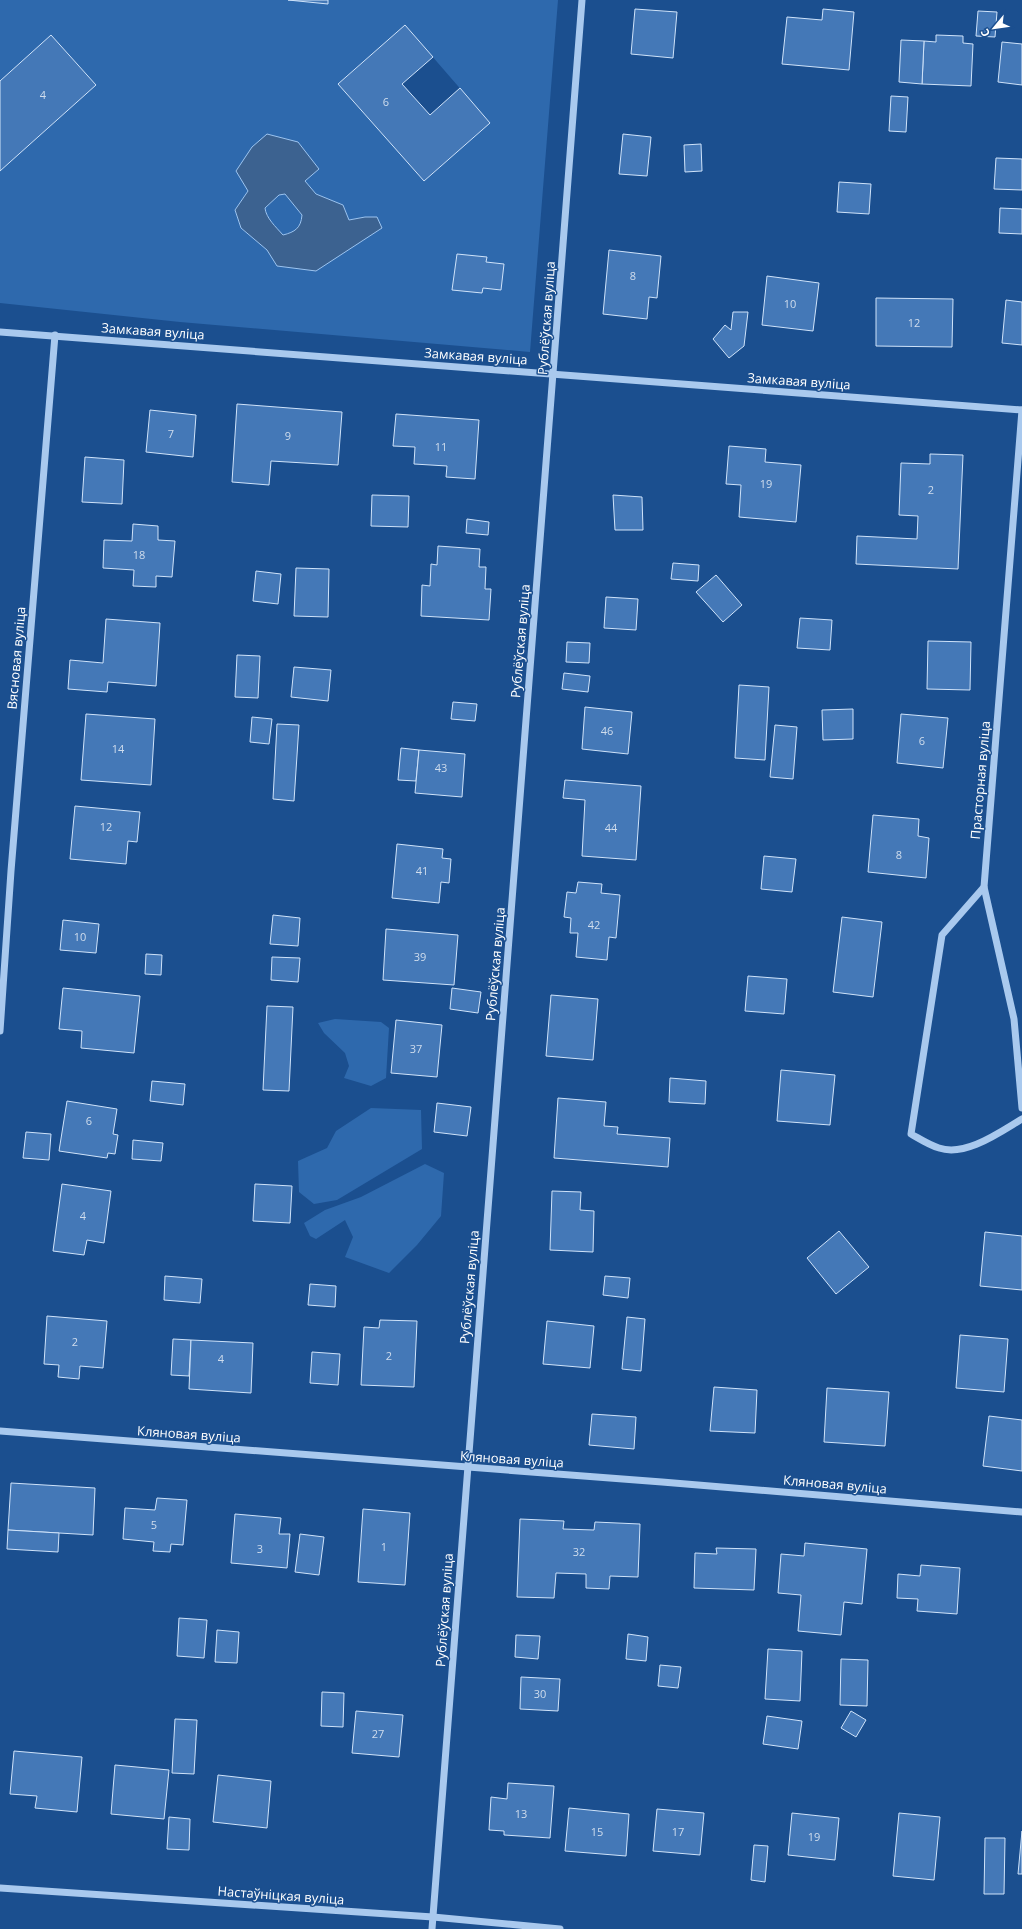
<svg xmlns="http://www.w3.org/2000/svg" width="1022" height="1929" font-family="'Open Sans',sans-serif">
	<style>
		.green { fill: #2e69ad; fill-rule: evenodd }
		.water { fill: #3c6290; stroke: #9cc4f0; fill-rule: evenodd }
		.building { fill: #4478b7; stroke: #cfe3fa }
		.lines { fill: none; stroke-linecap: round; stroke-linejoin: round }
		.minor { stroke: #a9c9ee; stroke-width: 7 }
		.labels { text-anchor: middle; stroke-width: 3; stroke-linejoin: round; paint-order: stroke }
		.number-label { font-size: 11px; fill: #d0dded }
		.street-label { font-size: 13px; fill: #fff; stroke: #1b4f8f }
	</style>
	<rect width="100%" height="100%" fill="#1b4f8f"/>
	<g class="green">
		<path d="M0,0H558L530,352L180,322L0,303V171L96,85L51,35L0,81ZM405,25L490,123L424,181L338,84ZM305,181L316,194L343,205L349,220L365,217L364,240L344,251L278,266L267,250L241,228L235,210L248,191Z"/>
		<path d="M285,194L302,215C301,228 295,232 282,235C276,227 266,218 265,208L279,195Z"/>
		<polygon points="335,1019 381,1022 389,1028 386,1078 371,1086 344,1078 349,1066 345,1053 324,1033 318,1023"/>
		<polygon points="371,1108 421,1110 422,1149 337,1200 314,1204 299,1192 298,1161 327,1148 336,1131"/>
		<polygon points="425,1164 444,1173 441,1216 417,1245 389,1273 345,1257 353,1237 345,1220 316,1239 310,1236 304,1223 325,1210 361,1197"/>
	</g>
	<path class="water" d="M267,134L298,142L319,169L305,181L316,194L343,205L349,220L365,217H377L382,228L316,271L277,266L267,250L241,228L235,210L248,191L236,171L252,147ZM285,194L302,215C301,228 295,232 283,235C276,227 266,218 265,208L279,195Z"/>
	<g class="building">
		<polygon points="288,0 328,0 328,4"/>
		<polygon points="635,9 677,12 673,58 631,54"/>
		<polygon points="823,9 854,12 849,70 782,64 787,17 822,20"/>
		<polygon points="978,11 997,12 995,37 976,36"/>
		<polygon points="405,25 433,57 402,84 430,115 460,88 490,123 424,181 338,84"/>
		<polygon points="51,35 96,85 0,171 0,81"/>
		<polygon points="936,35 963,36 963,43 973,44 971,86 922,84 924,41 936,42"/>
		<polygon points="901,40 924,41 922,84 899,82"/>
		<polygon points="1002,42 1022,44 1022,85 998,82"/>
		<polygon points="891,96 908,97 906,132 889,131"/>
		<polygon points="623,134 651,137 647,176 619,174"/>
		<polygon points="701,144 702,171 685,172 684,145"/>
		<polygon points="996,158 1022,159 1022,190 994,189"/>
		<polygon points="839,182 871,184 869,214 837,212"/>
		<polygon points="1000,208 1022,209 1022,234 999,233"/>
		<polygon points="609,250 661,256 657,298 649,297 647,319 603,314"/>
		<polygon points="457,254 487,257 486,262 504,264 501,290 483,288 482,293 452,290"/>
		<polygon points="767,276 819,283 813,331 762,325"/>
		<polygon points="876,298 953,299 952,347 876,346"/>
		<polygon points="1006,300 1022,302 1022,345 1002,343"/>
		<polygon points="733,312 748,312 744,346 729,358 713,339 725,325 731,330"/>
		<polygon points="237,404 342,412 338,465 271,461 269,485 232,482"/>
		<polygon points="150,410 196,415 193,457 146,452"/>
		<polygon points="396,414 479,420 475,479 446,477 447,466 414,464 415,447 393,446"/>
		<polygon points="729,446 766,449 765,462 801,465 796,522 739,517 741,485 726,484"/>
		<polygon points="930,454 963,455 958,569 856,564 857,536 917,539 918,516 899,515 901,463 930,464"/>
		<polygon points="85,457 124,460 122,504 82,502"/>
		<polygon points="372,495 409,496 408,527 371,526"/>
		<polygon points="613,495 642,497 643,530 615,530"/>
		<polygon points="467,519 489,522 488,535 466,533"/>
		<polygon points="133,524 158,526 158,540 175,541 172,577 156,576 156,587 133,586 134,570 103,568 104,540 132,541"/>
		<polygon points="438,546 480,549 479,567 486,567 485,589 491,589 489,620 421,616 422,585 430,586 431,564 437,565"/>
		<polygon points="673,563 699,565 698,581 671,579"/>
		<polygon points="296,568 329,569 328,617 294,616"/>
		<polygon points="256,571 281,574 278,604 253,601"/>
		<polygon points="716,575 742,605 723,622 696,592"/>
		<polygon points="606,597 638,599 636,630 604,628"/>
		<polygon points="800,618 832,620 830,650 797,648"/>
		<polygon points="106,619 160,623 156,686 108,682 107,692 68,689 70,660 103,663"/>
		<polygon points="928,641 971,642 970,690 927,689"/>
		<polygon points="567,642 590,643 589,663 566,662"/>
		<polygon points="237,655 260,656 258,698 235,697"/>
		<polygon points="294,667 331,670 328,701 291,697"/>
		<polygon points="564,673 590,676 588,692 562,689"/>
		<polygon points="739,685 769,687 765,760 735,758"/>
		<polygon points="453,702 477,704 475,721 451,719"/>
		<polygon points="585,707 632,712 628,754 582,749"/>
		<polygon points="853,709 853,739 823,740 822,710"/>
		<polygon points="86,714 155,719 151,785 81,780"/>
		<polygon points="901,714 948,718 943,768 897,763"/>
		<polygon points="252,717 272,719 269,744 250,742"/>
		<polygon points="277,724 299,725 294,801 273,799"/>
		<polygon points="775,725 797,727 793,779 770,777"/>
		<polygon points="401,748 419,750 416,781 398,780"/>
		<polygon points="419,750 465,754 462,797 415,793"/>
		<polygon points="565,780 641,786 636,860 582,856 585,800 563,798"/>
		<polygon points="75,806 140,812 137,842 128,841 126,864 70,859"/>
		<polygon points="873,815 919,819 918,836 929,838 926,878 868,872"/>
		<polygon points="397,844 443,849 442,858 451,859 449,883 441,882 439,903 392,898"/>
		<polygon points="764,856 796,859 792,892 761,889"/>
		<polygon points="578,882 602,884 601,893 620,895 616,938 609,937 607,960 576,957 578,933 570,933 571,918 564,917 567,892 576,893"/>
		<polygon points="273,915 300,918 298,946 270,944"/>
		<polygon points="842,917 882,922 873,997 833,992"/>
		<polygon points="63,920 99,924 96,953 60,950"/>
		<polygon points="386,929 458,935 454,985 383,980"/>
		<polygon points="146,954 162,955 161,975 145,974"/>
		<polygon points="272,957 300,958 298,982 271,980"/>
		<polygon points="748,976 787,979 784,1014 745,1011"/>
		<polygon points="63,988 140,996 134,1053 81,1048 82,1031 59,1029"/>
		<polygon points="452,988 481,992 478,1013 450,1009"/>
		<polygon points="551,995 598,999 593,1060 546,1056"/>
		<polygon points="267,1006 293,1007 289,1091 263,1090"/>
		<polygon points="396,1020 442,1025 437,1077 391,1073"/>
		<polygon points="781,1070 835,1075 830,1125 777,1121"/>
		<polygon points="670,1078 706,1081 705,1104 669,1102"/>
		<polygon points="152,1081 185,1084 183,1105 150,1101"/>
		<polygon points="558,1098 606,1102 604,1126 618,1127 617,1134 670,1138 668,1167 554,1158"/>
		<polygon points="67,1101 117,1109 113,1134 118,1135 115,1154 108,1153 107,1158 59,1151"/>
		<polygon points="437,1103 471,1107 467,1136 434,1132"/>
		<polygon points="26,1132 51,1134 49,1160 23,1158"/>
		<polygon points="133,1140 163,1143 161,1161 132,1159"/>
		<polygon points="62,1184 111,1191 104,1243 87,1240 84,1255 53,1251"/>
		<polygon points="255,1184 292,1186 290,1223 253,1221"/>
		<polygon points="552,1191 581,1192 580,1210 594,1211 593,1252 550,1250"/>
		<polygon points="839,1231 869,1267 836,1294 807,1258"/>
		<polygon points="985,1232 1022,1236 1022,1290 980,1286"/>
		<polygon points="165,1276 202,1279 200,1303 164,1300"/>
		<polygon points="605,1276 630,1278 628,1298 603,1295"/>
		<polygon points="310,1284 336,1286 335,1307 308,1305"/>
		<polygon points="47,1316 107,1321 103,1368 80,1366 79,1379 58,1377 59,1365 44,1364"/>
		<polygon points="627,1317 645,1319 641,1371 622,1369"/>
		<polygon points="380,1320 417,1321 414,1387 361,1385 364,1327 379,1328"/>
		<polygon points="547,1321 594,1326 590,1368 543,1364"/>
		<polygon points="960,1335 1008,1339 1004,1392 956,1388"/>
		<polygon points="173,1339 191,1340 189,1376 171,1375"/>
		<polygon points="191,1340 253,1343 251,1393 189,1389"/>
		<polygon points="312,1352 340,1354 338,1385 310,1383"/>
		<polygon points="714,1387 757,1390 755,1433 710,1431"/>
		<polygon points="827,1388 889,1392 885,1446 824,1442"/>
		<polygon points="592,1414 636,1417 634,1449 589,1445"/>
		<polygon points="989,1416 1022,1420 1022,1471 983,1466"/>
		<polygon points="11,1483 95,1488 93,1535 8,1530"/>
		<polygon points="157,1498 187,1500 183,1545 171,1544 170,1552 153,1551 154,1542 123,1539 125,1508 155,1510"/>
		<polygon points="363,1509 410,1513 405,1585 358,1582"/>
		<polygon points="235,1514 281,1518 279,1534 290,1534 287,1568 231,1563"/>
		<polygon points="520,1519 564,1521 563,1529 594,1530 595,1522 640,1524 638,1577 610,1576 609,1589 586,1588 586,1574 556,1573 554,1598 517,1597"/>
		<polygon points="8,1530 59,1533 58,1552 7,1549"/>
		<polygon points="300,1534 324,1537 319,1575 295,1572"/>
		<polygon points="805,1543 867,1549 862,1604 844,1602 841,1635 798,1631 801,1595 778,1593 781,1554 804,1556"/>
		<polygon points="716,1548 756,1549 754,1590 694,1588 695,1553 717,1554"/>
		<polygon points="921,1565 960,1568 957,1614 917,1611 918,1599 897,1598 898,1574 920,1576"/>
		<polygon points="179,1618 207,1620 204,1658 177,1656"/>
		<polygon points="217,1630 239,1632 237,1663 215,1662"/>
		<polygon points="628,1634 648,1637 646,1661 626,1659"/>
		<polygon points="516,1635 540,1636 538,1659 515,1657"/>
		<polygon points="768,1649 802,1651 800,1701 765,1699"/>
		<polygon points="841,1659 868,1660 867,1706 840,1705"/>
		<polygon points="660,1665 681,1667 678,1688 658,1686"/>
		<polygon points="521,1677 560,1679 558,1711 520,1709"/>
		<polygon points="322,1692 344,1693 343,1727 321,1726"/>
		<polygon points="356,1711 403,1715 399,1757 352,1753"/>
		<polygon points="851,1711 866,1720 856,1737 841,1728"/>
		<polygon points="767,1716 802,1721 798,1749 763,1744"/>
		<polygon points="175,1719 197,1720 194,1774 172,1773"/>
		<polygon points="14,1751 82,1757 77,1812 35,1808 37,1796 10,1794"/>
		<polygon points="115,1765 169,1770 164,1819 111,1814"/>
		<polygon points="218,1775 271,1781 267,1828 213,1822"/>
		<polygon points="508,1783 554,1786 550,1838 504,1835 504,1831 489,1830 491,1797 507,1799"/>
		<polygon points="569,1808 629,1814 626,1856 565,1851"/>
		<polygon points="657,1809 704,1813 700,1855 653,1851"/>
		<polygon points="792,1813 839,1818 835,1860 788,1855"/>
		<polygon points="899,1813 940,1817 934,1880 893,1876"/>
		<polygon points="169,1817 190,1819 189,1850 167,1849"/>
		<polygon points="1022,1831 1022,1874 1018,1874"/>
		<polygon points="985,1838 1005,1838 1004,1894 984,1894"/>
		<polygon points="754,1845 768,1846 765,1882 751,1880"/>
	</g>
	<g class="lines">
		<g class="minor">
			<polyline points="0,332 1022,410"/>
			<path d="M1022,410L984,887L942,935L911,1134C920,1139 929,1145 939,1148C966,1157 1000,1132 1022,1119"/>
			<polyline points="984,887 1014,1019 1022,1108"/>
			<polyline points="0,1031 11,871 55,335"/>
			<polyline points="0,1431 662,1482 1022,1512"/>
			<polyline points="0,1888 433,1917 560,1929"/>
			<polyline points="432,1929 582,0"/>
		</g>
	</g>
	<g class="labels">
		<g class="number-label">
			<text x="43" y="99">4</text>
			<text x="386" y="106">6</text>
			<text x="633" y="280">8</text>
			<text x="790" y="308">10</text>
			<text x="914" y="327">12</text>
			<text x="171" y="438">7</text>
			<text x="288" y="440">9</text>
			<text x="441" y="451">11</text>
			<text x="766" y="488">19</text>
			<text x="931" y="494">2</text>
			<text x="139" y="559">18</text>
			<text x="607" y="735">46</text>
			<text x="922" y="745">6</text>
			<text x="118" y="753">14</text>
			<text x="441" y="772">43</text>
			<text x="106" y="831">12</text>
			<text x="611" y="832">44</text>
			<text x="899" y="859">8</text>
			<text x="422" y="875">41</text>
			<text x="594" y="929">42</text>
			<text x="80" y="941">10</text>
			<text x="420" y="961">39</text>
			<text x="416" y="1053">37</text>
			<text x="89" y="1125">6</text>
			<text x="83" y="1220">4</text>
			<text x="75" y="1346">2</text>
			<text x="389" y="1360">2</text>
			<text x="221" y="1363">4</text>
			<text x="154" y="1529">5</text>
			<text x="384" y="1551">1</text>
			<text x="260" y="1553">3</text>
			<text x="579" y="1556">32</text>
			<text x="540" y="1698">30</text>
			<text x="378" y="1738">27</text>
			<text x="521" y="1818">13</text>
			<text x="597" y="1836">15</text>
			<text x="678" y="1836">17</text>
			<text x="814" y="1841">19</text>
		</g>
		<g class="street-label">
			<text transform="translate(546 318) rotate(-86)" y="5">Рублёўская вуліца</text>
			<text transform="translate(153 331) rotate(4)" y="5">Замкавая вуліца</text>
			<text transform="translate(476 356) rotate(4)" y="5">Замкавая вуліца</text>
			<text transform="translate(799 381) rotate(4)" y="5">Замкавая вуліца</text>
			<text transform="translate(520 641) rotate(-85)" y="5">Рублёўская вуліца</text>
			<text transform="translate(16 658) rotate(-85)" y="5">Вясновая вуліца</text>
			<text transform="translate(980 780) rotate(-85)" y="5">Прасторная вуліца</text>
			<text transform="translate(495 964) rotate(-85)" y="5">Рублёўская вуліца</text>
			<text transform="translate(469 1287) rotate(-85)" y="5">Рублёўская вуліца</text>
			<text transform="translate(189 1434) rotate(4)" y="5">Кляновая вуліца</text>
			<text transform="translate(512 1459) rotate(4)" y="5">Кляновая вуліца</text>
			<text transform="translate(835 1484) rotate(5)" y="5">Кляновая вуліца</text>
			<text transform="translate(444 1610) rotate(-86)" y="5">Рублёўская вуліца</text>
			<text transform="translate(281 1895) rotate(4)" y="5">Настаўніцкая вуліца</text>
		</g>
	</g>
	<g transform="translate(994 28) rotate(241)" stroke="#1b4f8f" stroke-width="3" paint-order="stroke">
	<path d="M0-3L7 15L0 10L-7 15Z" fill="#ffffff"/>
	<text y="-6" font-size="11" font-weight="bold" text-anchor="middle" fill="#ffffff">С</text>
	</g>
</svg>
